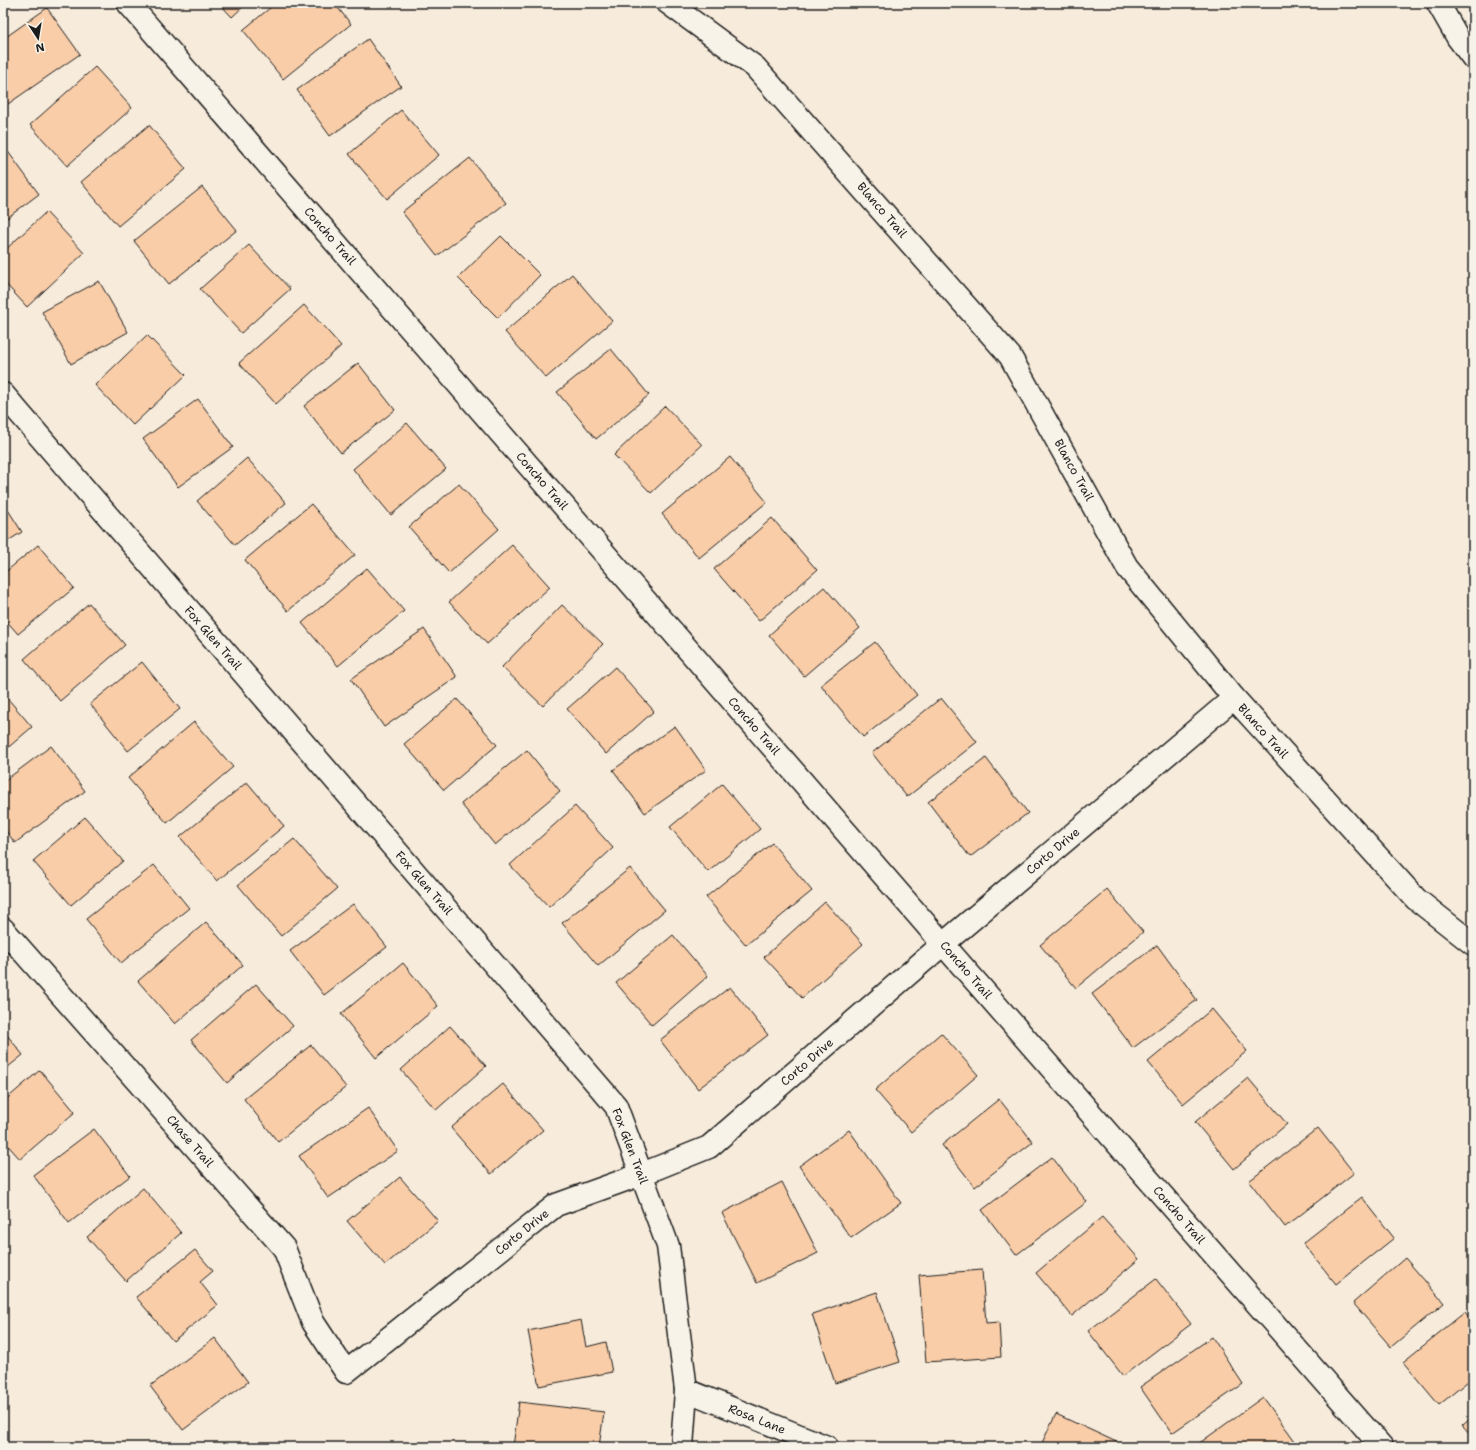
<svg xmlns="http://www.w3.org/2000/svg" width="1476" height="1450" font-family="'Shantell Sans',sans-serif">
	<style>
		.building { fill: #f9cda8; stroke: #1c1c1c }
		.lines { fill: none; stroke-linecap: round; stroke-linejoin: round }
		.minor-casing { stroke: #1c1c1c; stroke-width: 25 }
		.minor { stroke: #f7f3e8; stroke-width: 22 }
		.labels { text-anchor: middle; stroke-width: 4; stroke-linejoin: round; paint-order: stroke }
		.street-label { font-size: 12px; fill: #1c1c1c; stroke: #f7f3e8 }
	</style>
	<rect width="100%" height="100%" fill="#f7ebdb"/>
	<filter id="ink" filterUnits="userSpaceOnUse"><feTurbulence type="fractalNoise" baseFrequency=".025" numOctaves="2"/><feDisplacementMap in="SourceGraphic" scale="8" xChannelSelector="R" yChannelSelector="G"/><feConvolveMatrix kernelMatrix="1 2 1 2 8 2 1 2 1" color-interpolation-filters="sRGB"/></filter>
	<g filter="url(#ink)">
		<g class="building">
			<polygon points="219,3 247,3 232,17"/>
			<polygon points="276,3 334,3 351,24 283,79 243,30"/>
			<polygon points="47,8 80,54 8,104 3,96 3,39"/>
			<polygon points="368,39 401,86 330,136 297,90"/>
			<polygon points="95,67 132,108 67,166 30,125"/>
			<polygon points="401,110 439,155 387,199 349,154"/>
			<polygon points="149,125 186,169 118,226 81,182"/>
			<polygon points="6,149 39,194 3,221 3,151"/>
			<polygon points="470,158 506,203 437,256 402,212"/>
			<polygon points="202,187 237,230 169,284 134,241"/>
			<polygon points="46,212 84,253 27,307 3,281 3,252"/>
			<polygon points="501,236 540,275 498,318 458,278"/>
			<polygon points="249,245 290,289 241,333 200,289"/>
			<polygon points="572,274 612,321 546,378 505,332"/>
			<polygon points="99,281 128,332 71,364 42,312"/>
			<polygon points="304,305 341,346 276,404 239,363"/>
			<polygon points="147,335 186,375 133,425 95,385"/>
			<polygon points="611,349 649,395 596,439 557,392"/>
			<polygon points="358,363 395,410 341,453 304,406"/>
			<polygon points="198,399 233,447 178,487 143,439"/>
			<polygon points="665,406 702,445 651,493 614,455"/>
			<polygon points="407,423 446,469 391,515 353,469"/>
			<polygon points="730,457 767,502 699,558 662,514"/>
			<polygon points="247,458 286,503 235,545 197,501"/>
			<polygon points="459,484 499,529 449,573 409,527"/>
			<polygon points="3,502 22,532 3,544"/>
			<polygon points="311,504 355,555 288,611 245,560"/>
			<polygon points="772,518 817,570 759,621 714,569"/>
			<polygon points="38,545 74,588 18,634 3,617 3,574"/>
			<polygon points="512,545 550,587 487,644 449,602"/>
			<polygon points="367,568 404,611 338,666 302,623"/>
			<polygon points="824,587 860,628 804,676 769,635"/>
			<polygon points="89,603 125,645 60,701 24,659"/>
			<polygon points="562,605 603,644 543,706 502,667"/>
			<polygon points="424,629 457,677 384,727 351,679"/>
			<polygon points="875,642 917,695 863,737 821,685"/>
			<polygon points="142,662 180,709 128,751 90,704"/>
			<polygon points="615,667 654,711 606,754 567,709"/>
			<polygon points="3,693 32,727 3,752"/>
			<polygon points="941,698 977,742 907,797 872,753"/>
			<polygon points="457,699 497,745 444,790 404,744"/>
			<polygon points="194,722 233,767 167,823 128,778"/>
			<polygon points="675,726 706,770 645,813 613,770"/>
			<polygon points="51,746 85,791 15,843 3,827 3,782"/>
			<polygon points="527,750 560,791 495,845 461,804"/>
			<polygon points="986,758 1028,813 970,857 928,802"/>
			<polygon points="247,782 284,826 217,881 180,837"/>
			<polygon points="722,784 760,829 708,872 670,827"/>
			<polygon points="575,806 613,848 549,907 510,865"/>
			<polygon points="85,817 123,861 71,905 33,861"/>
			<polygon points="294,839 337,889 281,936 238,885"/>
			<polygon points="772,843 812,891 746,945 706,897"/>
			<polygon points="154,865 189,908 121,963 86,919"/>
			<polygon points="630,868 665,910 598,966 562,923"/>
			<polygon points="1107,889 1143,932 1076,988 1040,945"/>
			<polygon points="825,902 863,944 802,998 764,957"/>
			<polygon points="353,904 387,947 324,995 290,951"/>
			<polygon points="206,922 243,965 175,1024 138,981"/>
			<polygon points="673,935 708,976 652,1025 616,983"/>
			<polygon points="1157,945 1197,1000 1133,1048 1092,994"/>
			<polygon points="403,963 438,1006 376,1058 341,1014"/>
			<polygon points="256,984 293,1026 227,1083 191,1040"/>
			<polygon points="730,987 768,1035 698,1089 660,1040"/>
			<polygon points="1212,1009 1247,1051 1183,1104 1148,1062"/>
			<polygon points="450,1026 486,1066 436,1110 401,1070"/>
			<polygon points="3,1030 23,1055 3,1071"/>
			<polygon points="941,1033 978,1075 911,1132 875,1090"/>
			<polygon points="311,1045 346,1087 278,1142 244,1099"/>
			<polygon points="40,1070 75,1112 20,1159 3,1140 3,1102"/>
			<polygon points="1248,1078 1287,1124 1234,1169 1195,1122"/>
			<polygon points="503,1084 543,1130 491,1174 451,1128"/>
			<polygon points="999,1099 1033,1142 975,1187 942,1145"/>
			<polygon points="368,1108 398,1151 328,1198 299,1156"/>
			<polygon points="1318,1128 1354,1173 1285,1227 1249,1181"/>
			<polygon points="94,1129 130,1176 69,1223 33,1175"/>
			<polygon points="849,1130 901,1203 851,1238 799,1166"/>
			<polygon points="1052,1157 1087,1202 1016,1255 982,1210"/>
			<polygon points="400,1177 438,1221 385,1265 347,1221"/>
			<polygon points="782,1182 818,1253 757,1283 722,1213"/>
			<polygon points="143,1188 181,1233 126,1281 87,1237"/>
			<polygon points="1362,1197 1394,1238 1336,1284 1303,1243"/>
			<polygon points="1102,1217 1139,1259 1072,1316 1036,1273"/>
			<polygon points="195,1250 213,1271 200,1282 218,1305 173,1341 136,1297"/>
			<polygon points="1405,1258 1444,1303 1391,1347 1353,1303"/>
			<polygon points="982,1270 986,1323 999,1322 1001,1357 926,1362 919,1275"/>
			<polygon points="1156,1279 1191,1324 1123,1376 1088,1331"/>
			<polygon points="877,1292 900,1362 835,1383 812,1314"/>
			<polygon points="1465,1312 1473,1322 1473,1377 1439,1405 1403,1362"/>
			<polygon points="581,1320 586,1347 606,1342 612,1372 539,1386 528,1331"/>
			<polygon points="1212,1337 1243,1384 1172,1433 1140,1387"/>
			<polygon points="215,1338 248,1382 183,1430 150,1386"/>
			<polygon points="1263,1397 1295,1441 1287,1447 1194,1447"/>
			<polygon points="519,1402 604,1412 599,1447 513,1447"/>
			<polygon points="1056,1414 1125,1446 1124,1447 1040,1447"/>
			<polygon points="1473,1416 1473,1438 1462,1426"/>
		</g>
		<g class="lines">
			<g class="minor-casing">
				<g id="minor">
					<polyline points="128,3 943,944 1382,1447"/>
					<polyline points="668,3 755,67 1010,356 1127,567 1234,698 1416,899 1473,944"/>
					<polyline points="1438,3 1458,38 1473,58"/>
					<polyline points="3,394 616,1106 668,1246 686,1390 682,1447"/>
					<polyline points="3,929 284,1248 313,1322 346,1372 556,1205 642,1174 709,1147 943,944 1234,698"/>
					<polyline points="686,1390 827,1447"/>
				</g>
			</g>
			<use href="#minor" class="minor"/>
		</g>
	</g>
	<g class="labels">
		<g class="street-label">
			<text transform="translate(882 210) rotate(49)" y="4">Blanco Trail</text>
			<text transform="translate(330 236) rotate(49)" y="4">Concho Trail</text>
			<text transform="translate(1074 470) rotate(61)" y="4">Blanco Trail</text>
			<text transform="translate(542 481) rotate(49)" y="4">Concho Trail</text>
			<text transform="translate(213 638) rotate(49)" y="4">Fox Glen Trail</text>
			<text transform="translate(754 726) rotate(49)" y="4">Concho Trail</text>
			<text transform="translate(1263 731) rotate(48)" y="4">Blanco Trail</text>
			<text transform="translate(1053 851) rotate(-40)" y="4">Corto Drive</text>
			<text transform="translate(424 883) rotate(49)" y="4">Fox Glen Trail</text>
			<text transform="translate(966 970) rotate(49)" y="4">Concho Trail</text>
			<text transform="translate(807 1062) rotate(-41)" y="4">Corto Drive</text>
			<text transform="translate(190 1141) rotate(49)" y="4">Chase Trail</text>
			<text transform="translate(630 1146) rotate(69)" y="4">Fox Glen Trail</text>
			<text transform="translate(1179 1215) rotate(49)" y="4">Concho Trail</text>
			<text transform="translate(522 1232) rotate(-39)" y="4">Corto Drive</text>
			<text transform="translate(757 1419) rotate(22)" y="4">Rosa Lane</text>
		</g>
	</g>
	<rect width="1476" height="1450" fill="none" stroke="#f7f3e8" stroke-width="16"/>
	<rect x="8" y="8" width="1460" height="1434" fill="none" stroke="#1c1c1c" stroke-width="1.5" filter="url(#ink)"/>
	<g transform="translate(38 38) rotate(168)" stroke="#f7f3e8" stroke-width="3" paint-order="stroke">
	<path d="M0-3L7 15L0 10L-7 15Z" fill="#1c1c1c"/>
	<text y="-6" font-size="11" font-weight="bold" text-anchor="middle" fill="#1c1c1c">N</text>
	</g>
</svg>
